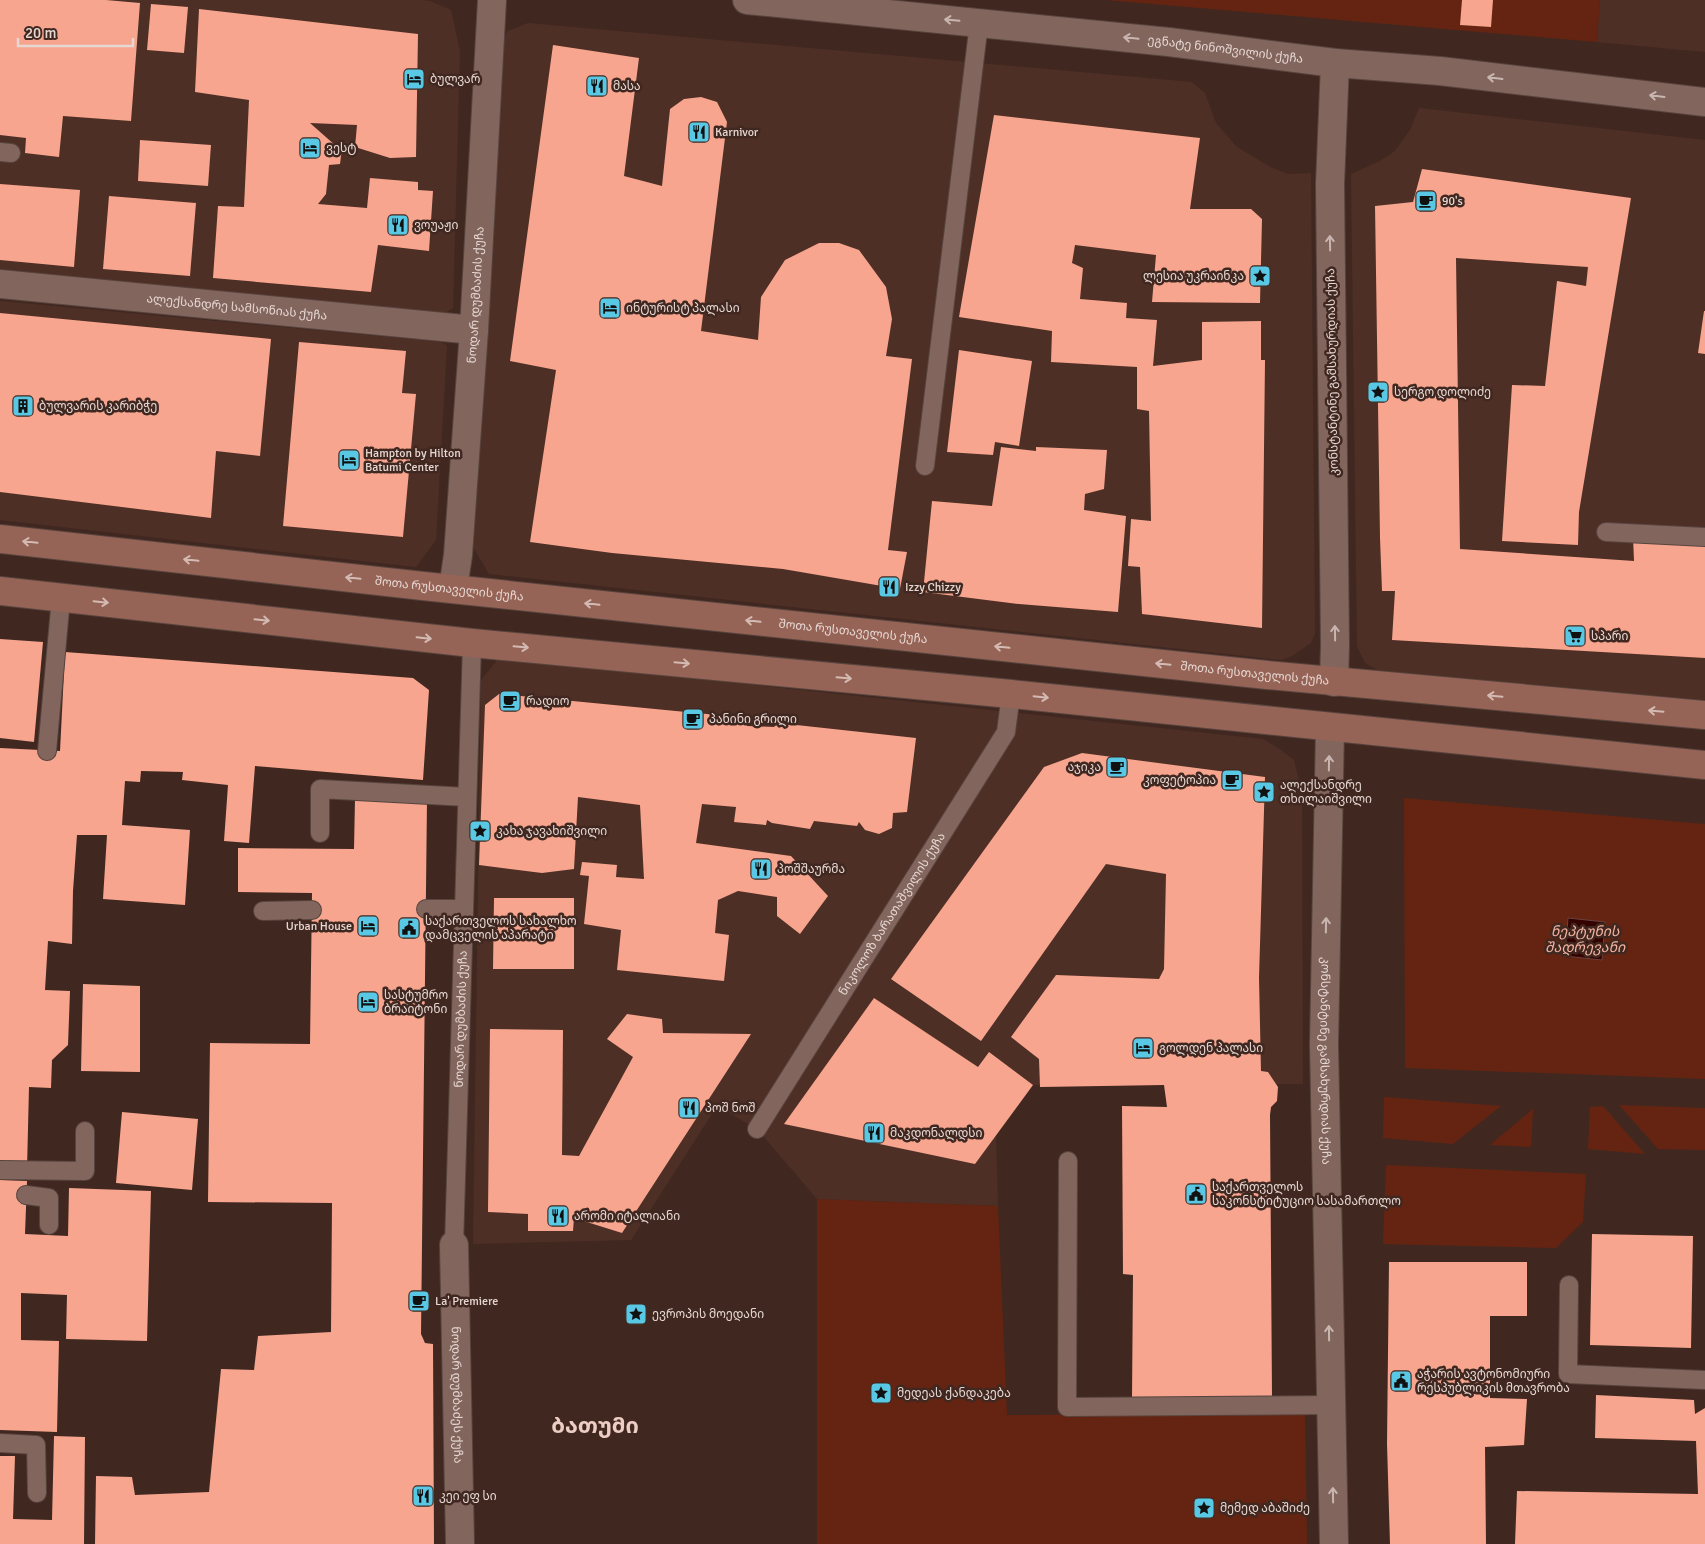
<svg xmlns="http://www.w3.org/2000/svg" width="1705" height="1544" font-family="Signika,'Noto Sans Georgian',sans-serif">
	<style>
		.built { fill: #4e2f26 }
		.green { fill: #652411 }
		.water { fill: #340200; stroke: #6a423f }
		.building { fill: #f7a58e }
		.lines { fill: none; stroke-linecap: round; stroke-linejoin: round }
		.service-casing { stroke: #58443e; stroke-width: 20 }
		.pedestrian-casing { stroke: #58443e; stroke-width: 30 }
		.minor-casing { stroke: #58443e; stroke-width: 30 }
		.secondary-casing { stroke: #58443e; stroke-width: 30 }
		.service { stroke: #82665e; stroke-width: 18 }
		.pedestrian { stroke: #82665e; stroke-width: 28 }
		.minor { stroke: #82665e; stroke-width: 28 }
		.secondary { stroke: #966456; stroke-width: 28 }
		.oneway { stroke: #c9b5af }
		.oneway2 { stroke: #d3bab3 }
		.labels { text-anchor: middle; stroke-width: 5; stroke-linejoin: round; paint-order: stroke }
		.street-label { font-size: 12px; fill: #e7d7d2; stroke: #402821 }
		.poi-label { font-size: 12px; fill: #e7d7d2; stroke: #402821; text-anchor: start }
		.water-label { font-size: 14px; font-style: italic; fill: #f4b3a1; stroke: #402821 }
		.town-label { font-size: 22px; font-weight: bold; fill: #edcdc4; stroke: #402821 }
	</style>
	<rect width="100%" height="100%" fill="#402821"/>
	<g class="built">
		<polygon points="0,0 421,0 430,1 451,10 460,51 453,308 444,314 0,269"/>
		<polygon points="1600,0 1705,0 1705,52 1597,42"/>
		<polygon points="528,23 1192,82 1205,93 1216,123 1237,147 1270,167 1288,174 1311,173 1315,633 1311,643 1292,656 1281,660 489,574 471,543 497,48 508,31"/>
		<polygon points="1419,108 1705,140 1705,700 1377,670 1365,663 1357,646 1351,174 1380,161 1395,151 1410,130"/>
		<polygon points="0,301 442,342 447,346 436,540 416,567 0,520"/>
		<polygon points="499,658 1263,739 1281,750 1294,760 1302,793 1303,1084 1033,1085 996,1134 998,1206 817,1199 757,1129 717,1106 631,1240 473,1244 481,680"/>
	</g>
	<g class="green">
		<polygon points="1106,0 1600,0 1597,42"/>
		<polygon points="1404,798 1705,824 1705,1079 1405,1068"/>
		<polygon points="1384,1097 1501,1106 1453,1144 1383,1138"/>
		<polygon points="1619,1105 1705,1108 1705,1150 1658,1149"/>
		<polygon points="1603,1106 1645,1154 1588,1149 1590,1107"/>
		<polygon points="1533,1109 1531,1147 1490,1145"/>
		<polygon points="1386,1165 1586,1174 1583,1222 1556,1248 1383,1244"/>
		<polygon points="817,1199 998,1206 1007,1415 1305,1414 1307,1544 817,1544"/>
	</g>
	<polygon class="water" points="1568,918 1605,922 1602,960 1565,956"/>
	<g class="building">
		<polygon points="0,0 106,0 140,3 131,121 63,116 59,157 25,153 26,138 0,135"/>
		<polygon points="1462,0 1493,0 1491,27 1460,25"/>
		<polygon points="151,4 188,7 184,53 147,50"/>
		<polygon points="199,9 418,34 416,157 390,158 355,147 357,125 310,123 336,146 342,148 340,164 329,165 326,194 318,204 367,208 370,178 418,182 418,190 433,191 429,251 378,245 371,292 213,278 218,206 244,207 249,100 195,92"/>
		<polygon points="553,45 639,58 624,176 662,186 670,109 684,99 701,97 717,102 727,122 701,331 758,340 761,297 785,260 819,243 839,243 859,250 886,287 892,319 886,356 912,359 888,550 907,552 899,594 881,591 882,586 783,569 612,553 530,542 556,370 510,361"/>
		<polygon points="994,115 1200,138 1190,209 1251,209 1262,219 1260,303 1152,302 1156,255 1075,245 1072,263 1083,268 1080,299 1127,303 1126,318 1157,320 1153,366 1202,360 1202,322 1261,321 1261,360 1265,360 1262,628 1142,614 1140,567 1128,566 1131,519 1151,521 1149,411 1137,409 1137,367 1051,362 1052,331 959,317"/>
		<polygon points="140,140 211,145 208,186 138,181"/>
		<polygon points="1422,169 1631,198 1579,512 1578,545 1502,541 1512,385 1545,386 1557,281 1586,286 1588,267 1456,258 1460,549 1634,561 1633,537 1705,542 1705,658 1392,640 1395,591 1382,591 1380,538 1375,206 1413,202"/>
		<polygon points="0,184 80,190 74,267 0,260"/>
		<polygon points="109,196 196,203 190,276 103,269"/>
		<polygon points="1704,311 1705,311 1705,354 1698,353"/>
		<polygon points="0,313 271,339 260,456 216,451 211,518 0,492"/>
		<polygon points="299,342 406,351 402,393 416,394 403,537 283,526"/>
		<polygon points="959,350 1032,361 1019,446 995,442 993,455 947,452"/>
		<polygon points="1001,447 1036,451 1036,447 1107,450 1104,489 1085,494 1084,510 1126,516 1118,612 1019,604 923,592 932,501 992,506"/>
		<polygon points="0,639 43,642 34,742 0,738"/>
		<polygon points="65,652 413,678 429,690 423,780 255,766 249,843 224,841 228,785 182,780 183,772 141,771 140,782 125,781 122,825 190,830 185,905 103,899 107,835 77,835 73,891 72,944 48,941 45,990 70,991 68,1045 52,1060 51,1088 29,1087 27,1169 0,1168 0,748 60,751"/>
		<polygon points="499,694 748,718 747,726 774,727 778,723 916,738 907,812 893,813 892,828 879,834 865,830 859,822 857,826 814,821 810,829 772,823 767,820 766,825 734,822 736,807 702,804 696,843 791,856 828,896 800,934 777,916 777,897 738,891 718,900 715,933 729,935 724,981 617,970 621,930 584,924 589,876 580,875 582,862 617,865 616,877 644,879 640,805 578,797 574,869 542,873 479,865 485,705"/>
		<polygon points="1082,753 1265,777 1259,978 1261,1071 1268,1072 1278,1087 1277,1101 1271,1107 1270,1115 1272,1398 1132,1398 1133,1275 1123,1274 1122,1106 1167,1107 1164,1085 1040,1087 1039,1059 1011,1037 1056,975 1159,979 1164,969 1166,874 1106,864 981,1041 891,979 1044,767"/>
		<polygon points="355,799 427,800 421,1334 425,1343 433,1344 434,1544 95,1544 96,1476 132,1477 135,1495 209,1492 221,1369 254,1370 258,1336 331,1332 332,1203 208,1202 210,1043 310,1044 312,893 238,892 238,848 354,849"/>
		<polygon points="494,898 574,898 574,969 493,969"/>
		<polygon points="83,984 140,986 140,1072 81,1071"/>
		<polygon points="874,998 978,1067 989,1052 1033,1085 975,1164 784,1124"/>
		<polygon points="627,1014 662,1019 663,1033 751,1034 622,1233 574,1218 573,1231 528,1231 528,1214 488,1212 490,1029 563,1030 562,1155 579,1156 633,1057 607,1039"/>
		<polygon points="122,1112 198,1119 192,1190 116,1183"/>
		<polygon points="0,1180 27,1181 25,1234 68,1236 69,1188 151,1191 147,1341 66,1339 67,1295 21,1293 21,1340 59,1341 57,1432 0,1430"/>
		<polygon points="1592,1234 1693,1236 1691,1348 1590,1345"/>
		<polygon points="1389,1262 1527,1262 1527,1316 1490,1316 1490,1398 1527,1399 1524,1445 1485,1447 1486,1544 1390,1544 1387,1444"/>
		<polygon points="1596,1395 1694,1400 1695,1414 1705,1408 1705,1544 1515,1544 1517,1491 1698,1494 1696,1441 1595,1438"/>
		<polygon points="54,1436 85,1437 84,1544 0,1544 0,1456 15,1456 13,1519 52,1520"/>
	</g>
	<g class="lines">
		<g class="service-casing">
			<g id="service">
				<polyline points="0,152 11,153"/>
				<polyline points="925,466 979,23"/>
				<polyline points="1606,532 1705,537"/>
				<polyline points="47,751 61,598"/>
				<polyline points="320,833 320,789 467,797"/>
				<polyline points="426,909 463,909"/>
				<polyline points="263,911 312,910"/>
				<path id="s1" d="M757,1129L1006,732L1011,694"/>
				<polyline points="1068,1161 1067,1407 1330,1405"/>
				<polyline points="0,1170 85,1171 85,1131"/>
				<polyline points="26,1195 49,1198 49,1225"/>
				<path id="s2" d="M454,1245L472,643"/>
				<polyline points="1569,1285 1568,1374 1705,1380"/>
				<polyline points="0,1443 36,1445 37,1493"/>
			</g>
		</g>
		<g class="pedestrian-casing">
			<g id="pedestrian">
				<path id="s3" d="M454,1245L460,1544"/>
			</g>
		</g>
		<g class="minor-casing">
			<g id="minor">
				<path id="s4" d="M747,0L1169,42L1335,63L1440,71L1705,102"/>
				<path id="s5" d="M0,284L474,330"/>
				<path id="s6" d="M453,589L458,555L474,330L492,0"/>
				<polyline points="1334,682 1335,645 1330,184 1335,63"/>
				<path id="s7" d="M1330,727L1324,1045L1334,1544"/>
			</g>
		</g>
		<g class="secondary-casing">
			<g id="secondary">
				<path id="s8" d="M0,539L423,586L1267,675L1705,715"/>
				<polyline points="0,591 472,643 1011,694 1705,765"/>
			</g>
		</g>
		<use href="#service" class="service"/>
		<use href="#pedestrian" class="pedestrian"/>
		<use href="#minor" class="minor"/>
		<use href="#secondary" class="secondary"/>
	</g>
	<defs><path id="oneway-shaft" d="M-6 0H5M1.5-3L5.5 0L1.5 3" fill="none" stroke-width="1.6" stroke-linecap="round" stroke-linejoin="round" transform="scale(1.25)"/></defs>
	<g class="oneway">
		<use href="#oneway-shaft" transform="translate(952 20) rotate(-175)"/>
		<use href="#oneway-shaft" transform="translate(1131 38) rotate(-174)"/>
		<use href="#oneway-shaft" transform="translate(1495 78) rotate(-173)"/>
		<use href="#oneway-shaft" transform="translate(1657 96) rotate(-173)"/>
		<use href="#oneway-shaft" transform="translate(1330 243) rotate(-91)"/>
		<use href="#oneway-shaft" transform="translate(1335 633) rotate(-91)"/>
		<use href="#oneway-shaft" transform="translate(1329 763) rotate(-89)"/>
		<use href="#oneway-shaft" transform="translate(1326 925) rotate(-89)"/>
		<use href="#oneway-shaft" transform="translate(1329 1333) rotate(-91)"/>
		<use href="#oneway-shaft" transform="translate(1333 1495) rotate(-91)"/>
	</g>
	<g class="oneway2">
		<use href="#oneway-shaft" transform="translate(30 542) rotate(-174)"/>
		<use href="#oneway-shaft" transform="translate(191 560) rotate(-174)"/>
		<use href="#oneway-shaft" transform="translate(353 578) rotate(-174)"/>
		<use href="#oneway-shaft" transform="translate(101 602) rotate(6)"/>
		<use href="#oneway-shaft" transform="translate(592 604) rotate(-174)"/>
		<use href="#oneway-shaft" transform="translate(262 620) rotate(6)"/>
		<use href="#oneway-shaft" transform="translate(753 621) rotate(-174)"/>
		<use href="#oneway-shaft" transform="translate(424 638) rotate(6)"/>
		<use href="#oneway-shaft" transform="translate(521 647) rotate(5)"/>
		<use href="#oneway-shaft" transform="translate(1002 647) rotate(-174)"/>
		<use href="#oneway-shaft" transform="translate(682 663) rotate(5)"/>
		<use href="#oneway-shaft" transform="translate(1163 664) rotate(-174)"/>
		<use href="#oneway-shaft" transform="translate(844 678) rotate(5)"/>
		<use href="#oneway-shaft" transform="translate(1495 696) rotate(-175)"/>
		<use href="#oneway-shaft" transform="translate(1041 697) rotate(6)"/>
		<use href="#oneway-shaft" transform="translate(1656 711) rotate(-175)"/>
	</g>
	<defs>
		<g id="hotel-square" transform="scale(1.125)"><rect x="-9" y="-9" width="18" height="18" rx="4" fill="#58c8e4" stroke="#402821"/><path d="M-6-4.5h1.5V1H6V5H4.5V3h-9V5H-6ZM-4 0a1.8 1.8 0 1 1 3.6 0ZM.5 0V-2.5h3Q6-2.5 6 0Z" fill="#111"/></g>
		<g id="restaurant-square" transform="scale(1.125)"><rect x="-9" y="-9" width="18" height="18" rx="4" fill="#58c8e4" stroke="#402821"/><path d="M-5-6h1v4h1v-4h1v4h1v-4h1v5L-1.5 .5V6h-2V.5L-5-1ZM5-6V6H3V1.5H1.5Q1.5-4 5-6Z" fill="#111"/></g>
		<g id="cafe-square" transform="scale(1.125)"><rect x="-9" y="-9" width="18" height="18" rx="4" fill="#58c8e4" stroke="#402821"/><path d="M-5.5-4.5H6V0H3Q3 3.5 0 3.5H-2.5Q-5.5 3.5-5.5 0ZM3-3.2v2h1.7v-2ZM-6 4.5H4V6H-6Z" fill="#111"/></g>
		<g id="sight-square" transform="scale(1.125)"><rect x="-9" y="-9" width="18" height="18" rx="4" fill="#58c8e4" stroke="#402821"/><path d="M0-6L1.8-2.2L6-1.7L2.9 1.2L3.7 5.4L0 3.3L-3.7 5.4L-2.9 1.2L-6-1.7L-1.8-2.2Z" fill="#111"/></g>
		<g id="building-square" transform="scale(1.125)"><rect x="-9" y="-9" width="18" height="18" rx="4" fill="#58c8e4" stroke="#402821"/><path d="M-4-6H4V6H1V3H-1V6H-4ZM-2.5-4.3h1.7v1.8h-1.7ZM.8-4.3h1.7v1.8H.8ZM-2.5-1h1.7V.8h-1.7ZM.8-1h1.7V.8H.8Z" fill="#111"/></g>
		<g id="supermarket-square" transform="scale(1.125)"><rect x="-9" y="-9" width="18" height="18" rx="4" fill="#58c8e4" stroke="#402821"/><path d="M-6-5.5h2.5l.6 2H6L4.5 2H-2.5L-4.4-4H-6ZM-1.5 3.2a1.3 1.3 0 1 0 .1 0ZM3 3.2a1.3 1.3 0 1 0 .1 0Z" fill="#111"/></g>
		<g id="civic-square" transform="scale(1.125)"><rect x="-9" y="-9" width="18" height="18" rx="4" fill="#58c8e4" stroke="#402821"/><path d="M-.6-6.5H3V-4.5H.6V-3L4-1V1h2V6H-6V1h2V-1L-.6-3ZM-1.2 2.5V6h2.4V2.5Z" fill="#111"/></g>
	</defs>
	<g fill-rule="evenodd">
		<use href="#hotel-square" x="414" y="79"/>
		<use href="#restaurant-square" x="597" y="86"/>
		<use href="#restaurant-square" x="699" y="132"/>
		<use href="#hotel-square" x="310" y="148"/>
		<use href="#cafe-square" x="1426" y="201"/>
		<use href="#restaurant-square" x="398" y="225"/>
		<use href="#sight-square" x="1260" y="276"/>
		<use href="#hotel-square" x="610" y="308"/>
		<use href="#sight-square" x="1378" y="392"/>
		<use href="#building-square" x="23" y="406"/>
		<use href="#hotel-square" x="349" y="460"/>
		<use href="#restaurant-square" x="889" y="587"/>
		<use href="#supermarket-square" x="1575" y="636"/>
		<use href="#cafe-square" x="510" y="701"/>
		<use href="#cafe-square" x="693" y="719"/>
		<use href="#cafe-square" x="1117" y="767"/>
		<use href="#cafe-square" x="1232" y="780"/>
		<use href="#sight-square" x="1264" y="792"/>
		<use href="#sight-square" x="480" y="831"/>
		<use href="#restaurant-square" x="761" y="869"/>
		<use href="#hotel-square" x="368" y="926"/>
		<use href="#civic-square" x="409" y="928"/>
		<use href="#hotel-square" x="368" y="1002"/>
		<use href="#hotel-square" x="1143" y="1048"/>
		<use href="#restaurant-square" x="689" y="1108"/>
		<use href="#restaurant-square" x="874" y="1133"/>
		<use href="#civic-square" x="1196" y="1194"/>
		<use href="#restaurant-square" x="558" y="1216"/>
		<use href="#cafe-square" x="419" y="1301"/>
		<use href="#sight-square" x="636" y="1314"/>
		<use href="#civic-square" x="1401" y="1381"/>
		<use href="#sight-square" x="881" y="1393"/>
		<use href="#restaurant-square" x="423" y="1496"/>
		<use href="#sight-square" x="1204" y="1508"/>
	</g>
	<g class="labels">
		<g class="street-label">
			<text dy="4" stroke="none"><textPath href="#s4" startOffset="481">ეგნატე ნინოშვილის ქუჩა</textPath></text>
			<text dy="4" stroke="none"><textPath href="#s6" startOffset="295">ნოდარ დუმბაძის ქუჩა</textPath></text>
			<text dy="4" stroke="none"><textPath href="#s5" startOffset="238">ალექსანდრე სამსონიას ქუჩა</textPath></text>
			<text transform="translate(1332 372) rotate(-91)" y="4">კონსტანტინე გამსახურდიას ქუჩა</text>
			<text dy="4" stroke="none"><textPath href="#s8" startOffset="452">შოთა რუსთაველის ქუჩა</textPath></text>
			<text dy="4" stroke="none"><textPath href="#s8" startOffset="858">შოთა რუსთაველის ქუჩა</textPath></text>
			<text dy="4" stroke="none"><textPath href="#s8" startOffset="1262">შოთა რუსთაველის ქუჩა</textPath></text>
			<text dy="4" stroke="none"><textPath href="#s1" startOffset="254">ნიკოლოზ ბარათაშვილის ქუჩა</textPath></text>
			<text dy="4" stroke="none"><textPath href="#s2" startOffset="226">ნოდარ დუმბაძის ქუჩა</textPath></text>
			<text dy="4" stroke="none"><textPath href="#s7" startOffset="334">კონსტანტინე გამსახურდიას ქუჩა</textPath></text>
			<text dy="4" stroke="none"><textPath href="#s3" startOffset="150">ნოდარ დუმბაძეს ქუჩა</textPath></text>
		</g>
		<g class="poi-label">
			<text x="430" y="83">ბულვარ</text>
			<text x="613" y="90">მასა</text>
			<text x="715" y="136">Karnivor</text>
			<text x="326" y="152">ვესტ</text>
			<text x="1442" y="205">90's</text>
			<text x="414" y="229">ვოუაჟი</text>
			<text x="1244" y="280" text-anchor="end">ლესია უკრაინკა</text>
			<text x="626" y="312">ინტურისტ პალასი</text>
			<text x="1394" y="396">სერგო დოლიძე</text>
			<text x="39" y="410">ბულვარის კარიბჭე</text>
			<text x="365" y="457">Hampton by Hilton<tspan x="365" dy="14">Batumi Center</tspan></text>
			<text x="905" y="591">Izzy Chizzy</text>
			<text x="1591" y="640">სპარი</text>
			<text x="526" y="705">რადიო</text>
			<text x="709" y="723">პანინი გრილი</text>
			<text x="1101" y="771" text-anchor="end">აჯიკა</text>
			<text x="1216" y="784" text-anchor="end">კოფეტოპია</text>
			<text x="1280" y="789">ალექსანდრე<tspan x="1280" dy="14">თხილაიშვილი</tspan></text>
			<text x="496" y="835">კახა ჯავახიშვილი</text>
			<text x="777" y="873">პოშშაურმა</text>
			<text x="425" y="925">საქართველოს სახალხო<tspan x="425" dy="14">დამცველის აპარატი</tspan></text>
			<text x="352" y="930" text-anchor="end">Urban House</text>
			<text x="384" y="999">სასტუმრო<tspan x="384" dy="14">ბრაიტონი</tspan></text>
			<text x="1159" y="1052">გოლდენ პალასი</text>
			<text x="705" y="1112">პოშ ნოშ</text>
			<text x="890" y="1137">მაკდონალდსი</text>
			<text x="1212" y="1191">საქართველოს<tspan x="1212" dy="14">საკონსტიტუციო სასამართლო</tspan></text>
			<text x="574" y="1220">არომი იტალიანი</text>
			<text x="435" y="1305">La' Premiere</text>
			<text x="652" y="1318">ევროპის მოედანი</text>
			<text x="1417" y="1378">აჭარის ავტონომიური<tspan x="1417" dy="14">რესპუბლიკის მთავრობა</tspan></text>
			<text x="897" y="1397">მედეას ქანდაკება</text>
			<text x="439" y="1500">კეი ეფ სი</text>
			<text x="1220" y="1512">მემედ აბაშიძე</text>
		</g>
		<g class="water-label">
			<text x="1585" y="936">ნეპტუნის<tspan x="1585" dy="16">შადრევანი</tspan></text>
		</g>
		<g class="town-label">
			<text x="595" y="1433">ბათუმი</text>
		</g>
	</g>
	<path d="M18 38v8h115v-8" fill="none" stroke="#e7d7d2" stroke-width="2.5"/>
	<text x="25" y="38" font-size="15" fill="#e7d7d2" stroke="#402821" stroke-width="4" paint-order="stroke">20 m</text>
</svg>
